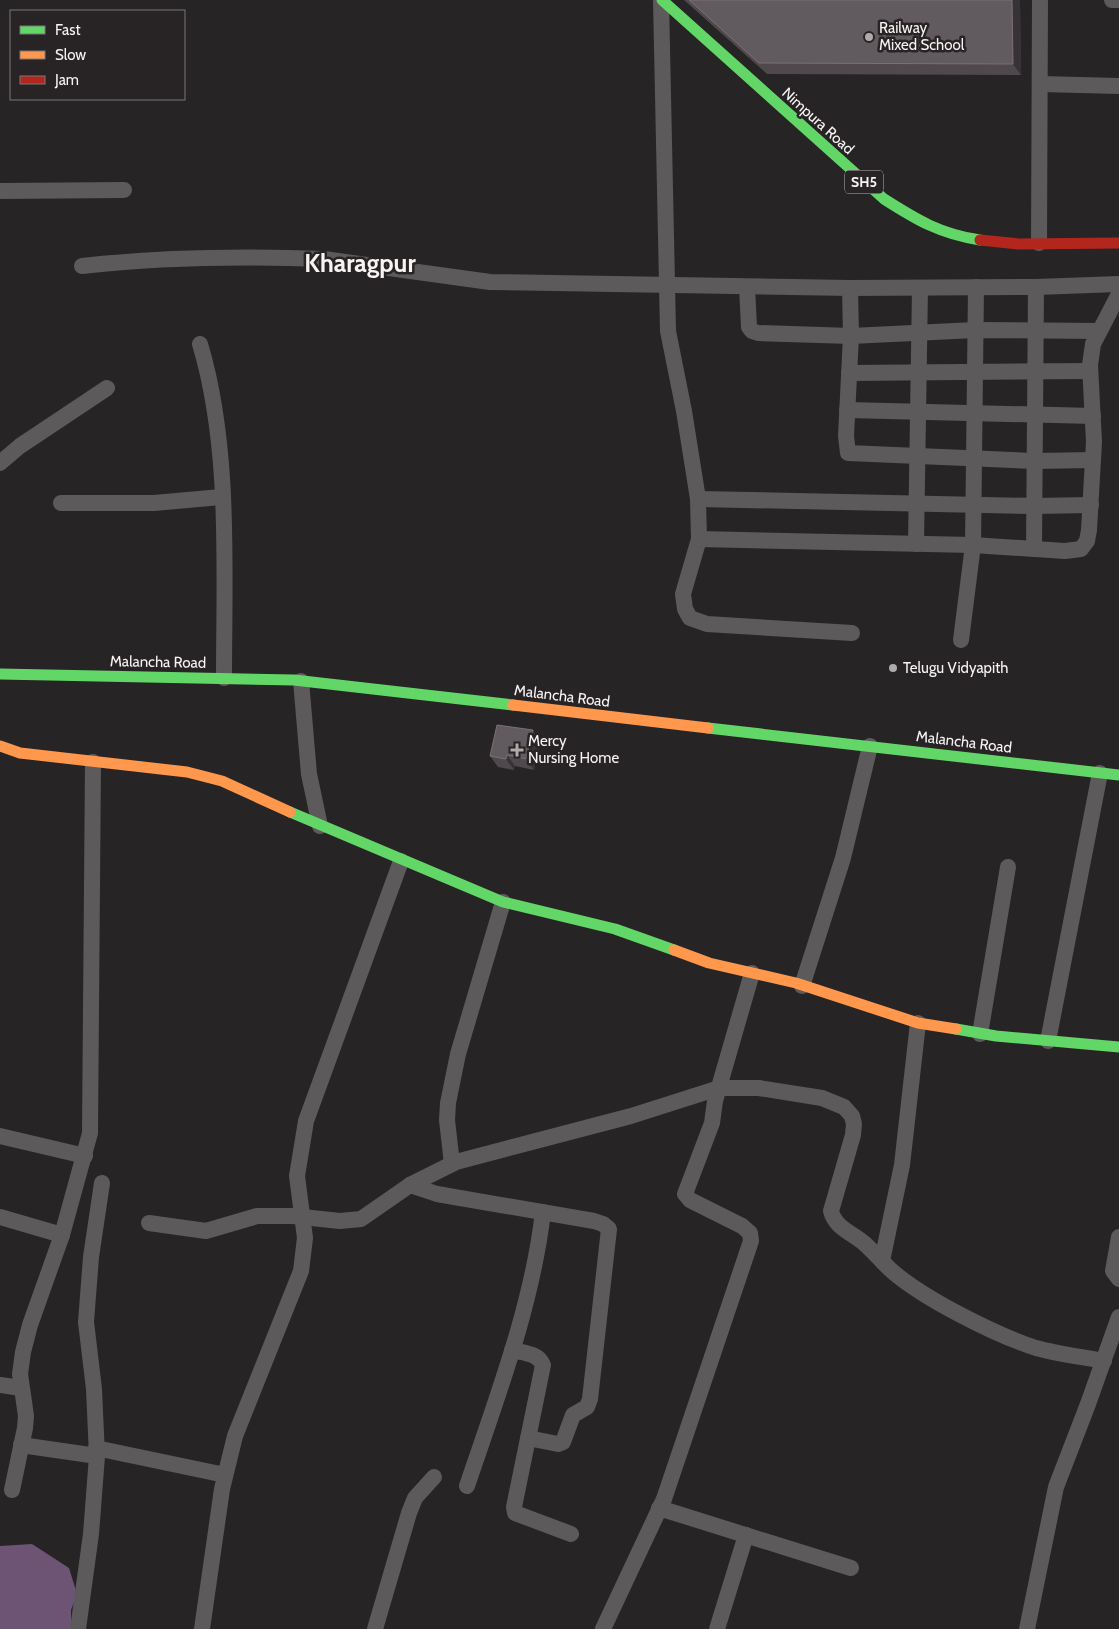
<svg xmlns="http://www.w3.org/2000/svg" width="1119" height="1629" font-family="Cabin,sans-serif">
	<style>
		.water { fill: #6d5474 }
		.lines { fill: none; stroke-linecap: round; stroke-linejoin: round }
		.street { stroke: #5c5a5a; stroke-width: 16 }
		.fast { stroke: #63d668; stroke-width: 11 }
		.slow { stroke: #ff974d; stroke-width: 11 }
		.jam { stroke: #b3261e; stroke-width: 11 }
		.wall { fill: #4f484c }
		.shaded-wall { fill: #373235 }
		.building { fill: #615a5e; stroke: #787275 }
		.poi-dot { fill: #aeabab; stroke: #282324; stroke-width: 2 }
		.labels { text-anchor: middle; stroke-width: 5; stroke-linejoin: round; paint-order: stroke }
		.shield { fill: #282324; stroke: #b8b5b5; stroke-width: 1 }
		.shield-label { font-size: 14px; font-weight: bold; fill: #f6f3f3 }
		.poi-label { font-size: 15px; fill: #f6f3f3; stroke: #282324; text-anchor: start }
		.street-label { font-size: 15px; fill: #f6f3f3; stroke: #282324 }
		.town-label { font-size: 25px; font-weight: bold; fill: #f6f3f3; stroke: #282324 }
	</style>
	<rect width="100%" height="100%" fill="#272425"/>
	<polygon class="water" points="32,1544 69,1568 77,1594 71,1610 71,1629 0,1629 0,1546"/>
	<g class="lines">
		<g class="street">
			<polyline points="661,0 668,331 684,411 698,499 699,539 683,594 685,609 690,618 707,624 852,633"/>
			<polyline points="1112,0 1119,0"/>
			<polyline points="1040,84 1119,86"/>
			<polyline points="0,191 124,190"/>
			<polyline points="1039,243 1040,0"/>
			<path d="M82,266C163,257 243,256 324,259L490,282L850,288L1036,287L1119,284"/>
			<polyline points="747,287 749,327 752,331 758,333 851,336 975,330 1099,331"/>
			<polyline points="850,288 851,336 846,436 848,453 1034,461 1093,460"/>
			<path d="M200,344C231,447 224,571 224,678"/>
			<polyline points="849,373 1090,371"/>
			<polyline points="847,410 1093,416"/>
			<polyline points="0,463 20,446 107,388"/>
			<polyline points="698,499 1034,506 1091,505"/>
			<polyline points="61,503 154,503 221,497"/>
			<polyline points="699,539 973,545 1065,551 1081,549 1087,541 1089,530 1094,442 1090,365 1093,344 1119,294"/>
			<polyline points="916,544 920,288"/>
			<polyline points="1034,549 1036,287"/>
			<polyline points="961,640 973,545 976,287"/>
			<polyline points="301,681 309,774 320,826"/>
			<polyline points="802,986 843,858 870,746"/>
			<polyline points="980,1034 1008,867"/>
			<polyline points="1048,1041 1100,773"/>
			<polyline points="0,1136 85,1156"/>
			<polyline points="452,1164 447,1120 448,1103 458,1054 503,902"/>
			<polyline points="410,1185 437,1194 594,1221 603,1224 609,1229 590,1399 587,1407 573,1415 563,1442 558,1444 528,1438"/>
			<polyline points="0,1217 62,1235"/>
			<path d="M149,1223L206,1231L257,1216H293L340,1221L361,1219L410,1185L456,1162L631,1116L719,1088H759L822,1098L844,1107L852,1116L854,1124L853,1135L831,1211C835,1228 853,1233 865,1244C875,1253 883,1263 892,1271C924,1299 996,1335 1036,1348C1058,1354 1082,1357 1104,1361"/>
			<polyline points="1119,1237 1113,1271 1119,1279"/>
			<polyline points="882,1261 902,1165 918,1023"/>
			<path d="M512,1350C524,1353 538,1353 543,1365L514,1507L515,1513L571,1534"/>
			<polyline points="0,1385 21,1388"/>
			<polyline points="21,1445 97,1456"/>
			<polyline points="96,1448 225,1475"/>
			<path d="M467,1486C497,1397 532,1306 543,1212"/>
			<polyline points="12,1490 25,1428 26,1416 20,1374 23,1352 30,1325 62,1235 90,1133 93,762"/>
			<polyline points="659,1508 851,1568"/>
			<polyline points="78,1629 91,1534 97,1456 94,1389 86,1322 91,1257 102,1183"/>
			<polyline points="202,1629 222,1489 235,1436 301,1271 305,1238 297,1176 306,1121 401,861"/>
			<polyline points="375,1629 409,1513 415,1498 434,1477"/>
			<polyline points="603,1629 664,1499 751,1241 750,1233 742,1226 690,1200 685,1194 712,1123 715,1101 752,973"/>
			<polyline points="717,1629 746,1535"/>
			<polyline points="1027,1629 1056,1487 1088,1404 1119,1317"/>
		</g>
		<g class="fast">
			<path d="M662,0L884,199C917,220 940,234 980,240"/>
			<polyline points="0,674 294,680 513,705"/>
			<polyline points="708,728 1119,775"/>
			<polyline points="290,812 503,902 615,929 674,950"/>
			<polyline points="956,1029 996,1036 1119,1047"/>
		</g>
		<g class="slow">
			<polyline points="513,705 708,728"/>
			<polyline points="0,746 20,753 187,772 222,781 290,812"/>
			<polyline points="674,950 709,963 796,983 918,1023 956,1029"/>
		</g>
		<polyline class="jam" points="980,240 1019,244 1119,243"/>
	</g>
	<g class="wall">
		<polygon points="684,0 1020,0 1021,75 767,74"/>
		<polygon points="540,741 534,770 515,766 514,770 498,767 490,756"/>
	</g>
	<g class="shaded-wall">
		<polygon points="1012,0 1020,0 1021,75 1013,64"/>
		<polygon points="533,730 540,741 534,770 526,759"/>
		<polygon points="507,755 515,766 514,770 506,759"/>
	</g>
	<g class="building">
		<polygon points="689,0 1012,0 1013,64 759,63"/>
		<polygon points="497,725 533,730 526,759 507,755 506,759 490,756"/>
	</g>
	<g class="poi-dot">
		<circle cx="869" cy="37" r="5"/>
		<circle cx="893" cy="668" r="5"/>
		<path d="M514.5 742.5h5v5h5v5h-5v5h-5v-5h-5v-5h5z"/>
	</g>
	<g class="labels">
		<rect class="shield" x="845" y="170.5" width="38" height="23" rx="4"/>
		<g class="shield-label">
			<text x="864" y="187">SH5</text>
		</g>
		<g class="poi-label">
			<text x="879" y="33">Railway<tspan x="879" dy="17">Mixed School</tspan></text>
			<text x="903" y="673">Telugu Vidyapith</text>
			<text x="528" y="746">Mercy<tspan x="528" dy="17">Nursing Home</tspan></text>
		</g>
		<g class="street-label">
			<text transform="translate(818 121) rotate(42)" y="5">Nimpura Road</text>
			<text transform="translate(158 662) rotate(1)" y="5">Malancha Road</text>
			<text transform="translate(562 696) rotate(7)" y="5">Malancha Road</text>
			<text transform="translate(964 742) rotate(7)" y="5">Malancha Road</text>
		</g>
		<g class="town-label">
			<text x="360" y="272">Kharagpur</text>
		</g>
	</g>
	<rect x="10" y="10" width="175" height="90" fill="#282324" stroke="#7a7677"/>
	<rect x="20" y="26" width="25" height="8" fill="#63d668" stroke="#7a7677"/>
	<text x="55" y="35" font-size="15" fill="#f6f3f3">Fast</text>
	<rect x="20" y="51" width="25" height="8" fill="#ff974d" stroke="#7a7677"/>
	<text x="55" y="60" font-size="15" fill="#f6f3f3">Slow</text>
	<rect x="20" y="76" width="25" height="8" fill="#b3261e" stroke="#7a7677"/>
	<text x="55" y="85" font-size="15" fill="#f6f3f3">Jam</text>
</svg>
